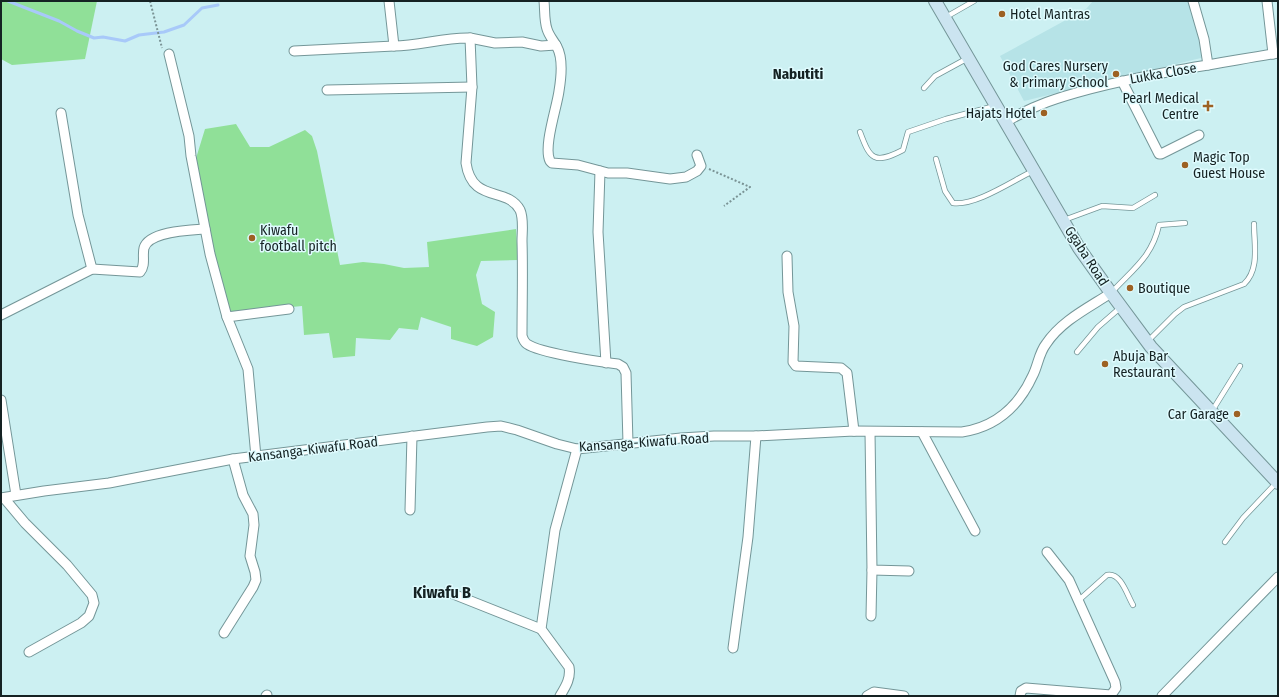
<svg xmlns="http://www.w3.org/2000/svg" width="1279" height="697" font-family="'Fira Sans Condensed',sans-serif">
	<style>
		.built { fill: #b6e3e7 }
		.green { fill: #90e098 }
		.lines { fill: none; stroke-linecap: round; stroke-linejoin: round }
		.stream { stroke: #a8c9f9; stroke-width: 3 }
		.service-casing { stroke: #749698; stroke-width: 6 }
		.minor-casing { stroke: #749698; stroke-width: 11 }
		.secondary-casing { stroke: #749698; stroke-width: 14 }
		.path { stroke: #7a9395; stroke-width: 2; stroke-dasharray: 2 2; stroke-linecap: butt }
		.service { stroke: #fff; stroke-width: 4.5 }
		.minor { stroke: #fff; stroke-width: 9 }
		.secondary { stroke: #cbe4f0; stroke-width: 12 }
		.poi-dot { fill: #9d6123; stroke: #dffbfe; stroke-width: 1.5 }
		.labels { text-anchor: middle; stroke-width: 3; stroke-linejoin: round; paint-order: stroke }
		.poi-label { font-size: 14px; fill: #152223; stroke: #dffbfe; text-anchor: start }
		.street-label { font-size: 14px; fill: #152223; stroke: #dffbfe }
		.neighbourhood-label { font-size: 15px; font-weight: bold; fill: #152223; stroke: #dffbfe }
		.quarter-label { font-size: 16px; font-weight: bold; fill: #152223; stroke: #dffbfe }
	</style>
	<rect width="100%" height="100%" fill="#ccf0f2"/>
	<polygon class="built" points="1093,1 1194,1 1205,39 1201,58 1024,101 1000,56 1086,9"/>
	<g class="green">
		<polygon points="1,1 97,1 85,59 12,65 1,59"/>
		<polygon points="236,124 250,147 269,147 305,130 312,136 317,151 340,265 363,262 384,264 404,268 429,267 427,242 516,229 518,260 481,261 476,275 482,304 495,312 493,337 477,346 451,339 451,327 421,317 418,330 399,328 390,340 356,338 355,356 333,358 329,333 304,335 302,306 230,313 193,168 205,129"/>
	</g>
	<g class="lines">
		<polyline class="stream" points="8,1 59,21 77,31 94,38 103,37 125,41 139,35 164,32 184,25 202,8 218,5"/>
		<g class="service-casing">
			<g id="service">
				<polyline points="946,17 974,1"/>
				<polyline points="924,88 935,76 968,58"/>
				<path d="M860,132C870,159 874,165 903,150L908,132L946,119L995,106"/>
				<path d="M936,159L945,191L953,203C976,206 1012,181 1033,171"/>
				<polyline points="1064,220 1102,206 1133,208 1155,195"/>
				<path d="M1112,292C1133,269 1152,257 1159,225L1185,223"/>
				<path d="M1148,341L1175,314L1184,307L1244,284C1260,269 1254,244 1254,224"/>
				<polyline points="1077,352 1098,327 1121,307"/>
				<polyline points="1212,411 1240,366"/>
				<polyline points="1225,542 1243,518 1277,482"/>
				<path d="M1078,601L1107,575C1121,572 1127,595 1133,605"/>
			</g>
		</g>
		<g class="minor-casing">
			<g id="minor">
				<path d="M389,1L394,46C419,46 445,37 470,38L472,87L466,163C472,204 507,186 520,210C524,219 522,231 522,241C523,272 522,304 522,336C523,339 524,342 527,344C540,353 600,362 618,364L623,367L626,373L628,443"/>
				<path d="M544,1C545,10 544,20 547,29C549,36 554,41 557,47C563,58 561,79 559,91C557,107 543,147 550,161L552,163L578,165L608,173H627L670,179L686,177L697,171L701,166L697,155"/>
				<polyline points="1193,1 1204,39 1208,65"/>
				<polyline points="1267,1 1273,54"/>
				<polyline points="470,38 495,43 522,42 541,46 556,45"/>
				<polyline points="294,51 394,46"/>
				<polyline points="169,54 189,136 191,156 210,254 227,317 248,369 256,457"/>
				<polyline points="1122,81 1159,154 1161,154 1199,135"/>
				<polyline points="327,90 472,87"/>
				<polyline points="61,113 78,215 92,269"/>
				<path d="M1006,122C1033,105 1060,97 1090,89C1152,73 1215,64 1278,53"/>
				<polyline points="600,171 598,232 606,363"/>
				<polyline points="787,256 788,292 794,326 793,362 796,366 841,368 847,373 854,431"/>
				<path d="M1,315L92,269L140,272C146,265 142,256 144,248C149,231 191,230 205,229"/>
				<polyline points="227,317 289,309"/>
				<polyline points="1,400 16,495"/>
				<polyline points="870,432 872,570 909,571"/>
				<polyline points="922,432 975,531"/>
				<path d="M1,498L44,491L109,483L233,459L487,427L501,426L517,430L557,444L577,449L681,438L714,436H756L854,431L962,432C996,427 1019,406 1033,375C1038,365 1039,353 1046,344C1061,321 1088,308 1111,293"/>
				<polyline points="4,498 25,523 67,565 92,595 94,603 89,616 81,623 29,652"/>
				<polyline points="410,510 412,436"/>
				<polyline points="448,592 541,629"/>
				<polyline points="871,616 872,570"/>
				<polyline points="224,633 253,587 256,580 255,572 250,556 254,525 253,514 243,495 233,459"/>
				<polyline points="733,648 748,537 756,436"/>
				<polyline points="266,696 267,695"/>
				<path d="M560,696C566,686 571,678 569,667L541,629L555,530L577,449"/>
				<polyline points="867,696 874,692 904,696"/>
				<polyline points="1020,696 1021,691 1026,688 1111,695 1116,688 1115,682 1069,580 1047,552"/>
				<polyline points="1162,696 1278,577"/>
			</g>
		</g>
		<g class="secondary-casing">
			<polyline id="secondary" points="935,1 1079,248 1111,293 1151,347 1278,483"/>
		</g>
		<g class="path">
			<polyline points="150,1 162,48"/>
			<polyline points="709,169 750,187 724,206"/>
		</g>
		<use href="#service" class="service"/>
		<use href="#minor" class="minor"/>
		<use href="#secondary" class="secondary"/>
	</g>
	<g class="poi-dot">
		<circle cx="1002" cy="14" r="4"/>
		<circle cx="1116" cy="74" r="4"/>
		<path d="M1206 100h4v4h4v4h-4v4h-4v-4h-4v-4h4z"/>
		<circle cx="1044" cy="113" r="4"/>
		<circle cx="1185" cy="165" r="4"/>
		<circle cx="252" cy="238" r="4"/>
		<circle cx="1130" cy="288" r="4"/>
		<circle cx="1105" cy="364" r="4"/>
		<circle cx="1237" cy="414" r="4"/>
	</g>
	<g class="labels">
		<g class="poi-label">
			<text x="1010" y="19">Hotel Mantras</text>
			<text x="1108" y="71" text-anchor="end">God Cares Nursery<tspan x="1108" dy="16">&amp; Primary School</tspan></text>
			<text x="1199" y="103" text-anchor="end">Pearl Medical<tspan x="1199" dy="16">Centre</tspan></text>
			<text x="1036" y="118" text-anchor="end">Hajats Hotel</text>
			<text x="1193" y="162">Magic Top<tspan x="1193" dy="16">Guest House</tspan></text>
			<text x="260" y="235">Kiwafu<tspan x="260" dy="16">football pitch</tspan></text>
			<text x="1138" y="293">Boutique</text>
			<text x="1113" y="361">Abuja Bar<tspan x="1113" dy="16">Restaurant</tspan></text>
			<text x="1229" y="419" text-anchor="end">Car Garage</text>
		</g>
		<g class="street-label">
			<text transform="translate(1163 73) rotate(-10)" y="5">Lukka Close</text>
			<text transform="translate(1087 256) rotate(57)" y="5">Ggaba Road</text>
			<text transform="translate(644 442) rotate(-4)" y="5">Kansanga-Kiwafu Road</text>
			<text transform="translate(313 449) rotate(-7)" y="5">Kansanga-Kiwafu Road</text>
		</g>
		<g class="neighbourhood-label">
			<text x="798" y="79">Nabutiti</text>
		</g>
		<g class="quarter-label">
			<text x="442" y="598">Kiwafu B</text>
		</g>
	</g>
	<rect width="1279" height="697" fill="none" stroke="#152223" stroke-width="4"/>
</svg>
